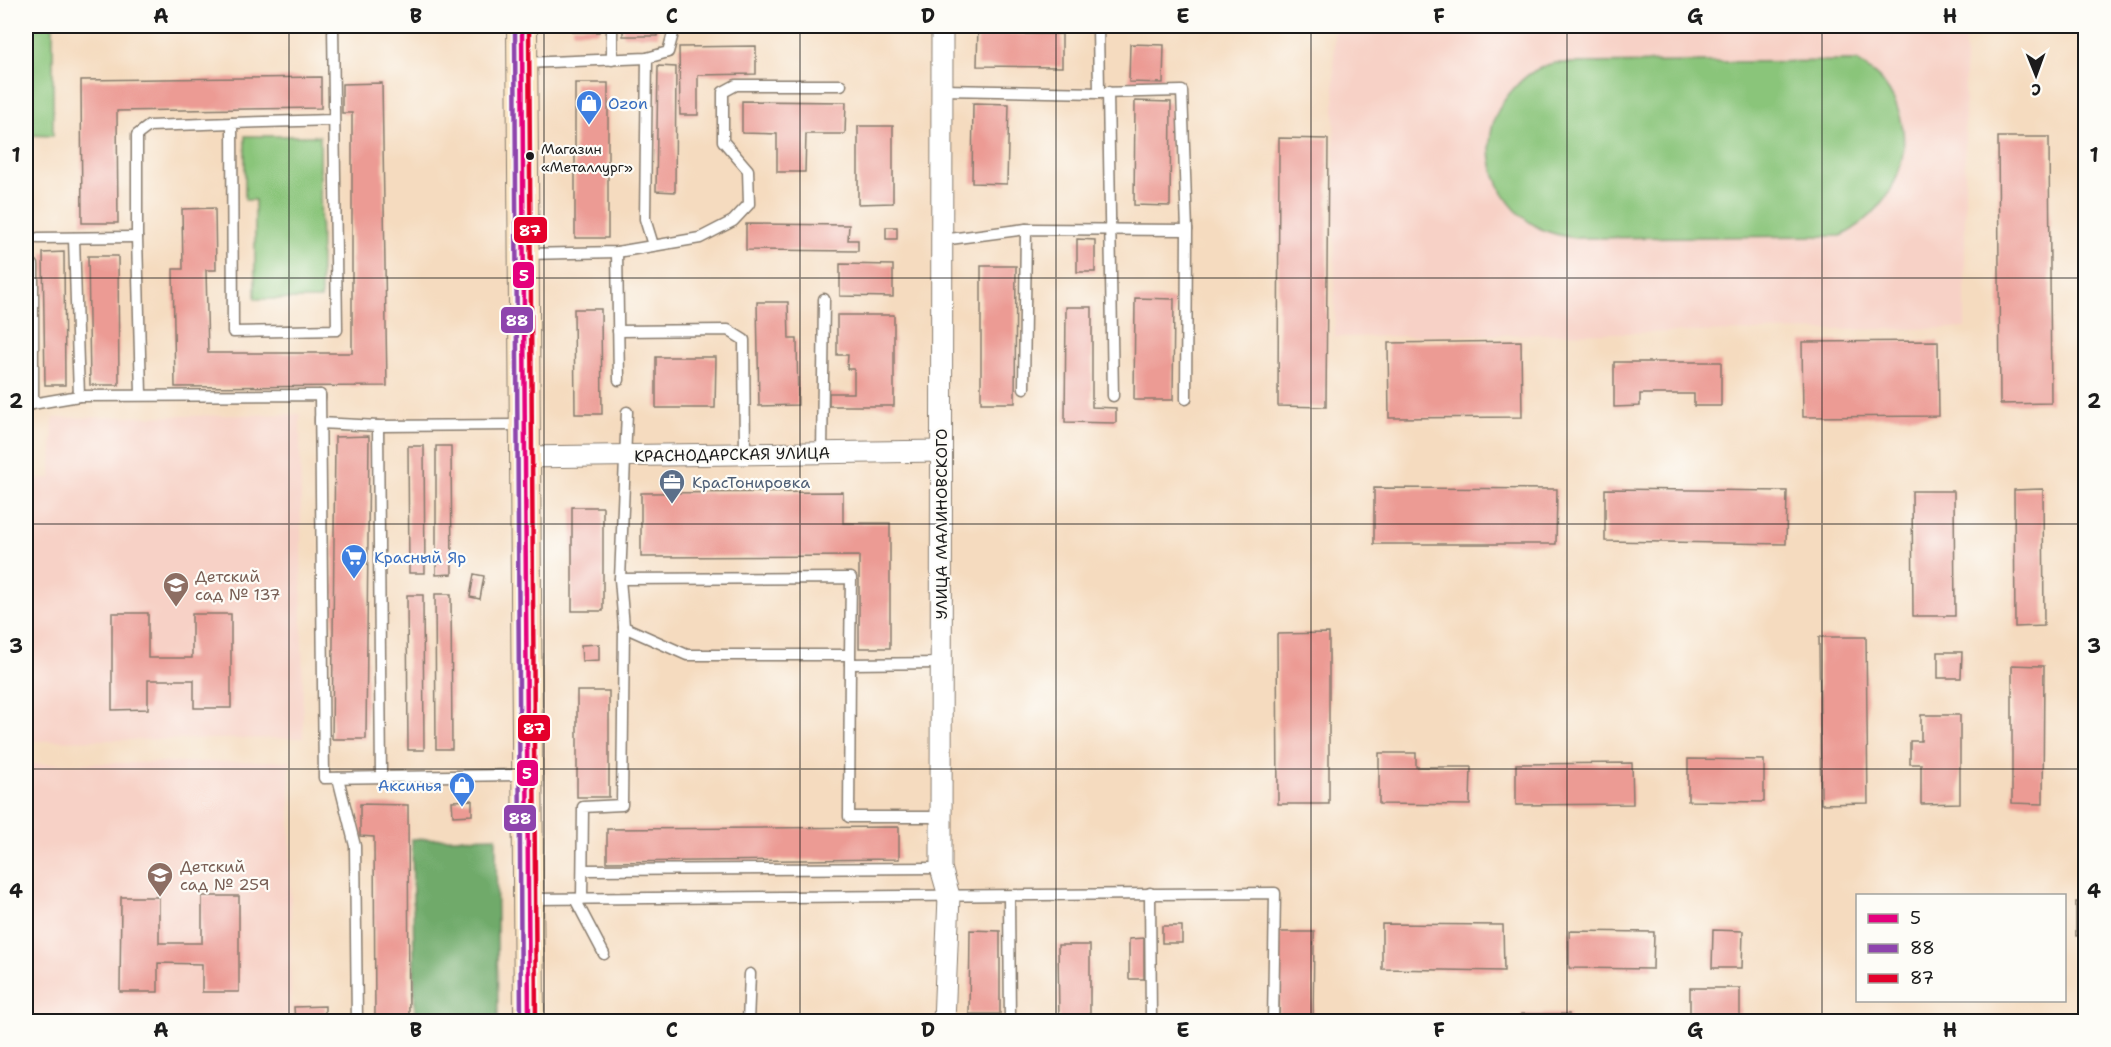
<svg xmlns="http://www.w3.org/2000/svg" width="2111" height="1047" font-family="'Shantell Sans',sans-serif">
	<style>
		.built { fill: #f7d1c6 }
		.green { fill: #8ac57a; stroke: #53704b; stroke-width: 1.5 }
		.forest { fill: #6faa6a; stroke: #466343; stroke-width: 1.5 }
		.building { fill: #ec9b94 }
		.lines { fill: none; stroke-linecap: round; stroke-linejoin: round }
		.lane-casing { stroke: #887c6e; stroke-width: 13 }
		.street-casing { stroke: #887c6e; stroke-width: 23 }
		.secondary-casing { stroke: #887c6e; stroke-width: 32 }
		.lane { stroke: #fff; stroke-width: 10 }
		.street { stroke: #fff; stroke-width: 21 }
		.secondary { stroke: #fce6c4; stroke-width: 30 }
		.bus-1-casing { stroke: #fdfcf7; stroke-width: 9 }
		.bus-2-casing { stroke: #fdfcf7; stroke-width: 9 }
		.bus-3-casing { stroke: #fdfcf7; stroke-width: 9 }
		.bus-1 { stroke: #e5007d; stroke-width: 4.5 }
		.bus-2 { stroke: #8e44ad; stroke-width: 4.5 }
		.bus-3 { stroke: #e4002b; stroke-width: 4.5 }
		.grid { fill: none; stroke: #1c1c1c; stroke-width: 1.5; stroke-opacity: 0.55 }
		.bus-dot { fill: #1c1c1c; stroke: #fdfcf7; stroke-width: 2 }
		.labels { text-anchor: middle; stroke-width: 4.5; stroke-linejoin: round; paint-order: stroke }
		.bus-label { font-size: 14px; fill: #1c1c1c; stroke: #fdfcf7; text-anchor: start }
		.shop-label { font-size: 16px; fill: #366cbe; stroke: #fdfcf7; text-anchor: start }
		.street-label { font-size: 16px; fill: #1c1c1c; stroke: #fdfcf7 }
		.service-label { font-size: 16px; fill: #4e5e75; stroke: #fdfcf7; text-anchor: start }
		.education-label { font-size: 16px; fill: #785e54; stroke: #fdfcf7; text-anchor: start }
		.line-badge { stroke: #fdfcf7; stroke-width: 2 }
		.badge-label { font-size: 16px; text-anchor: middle; font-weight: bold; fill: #fff }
		.neatline { fill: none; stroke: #1c1c1c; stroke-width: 2 }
		.grid-label { font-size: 20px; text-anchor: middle; font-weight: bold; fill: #1c1c1c }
	</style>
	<rect width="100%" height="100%" fill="#fdfcf7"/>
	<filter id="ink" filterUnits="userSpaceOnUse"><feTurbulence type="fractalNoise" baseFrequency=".0167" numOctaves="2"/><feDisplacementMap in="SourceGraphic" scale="12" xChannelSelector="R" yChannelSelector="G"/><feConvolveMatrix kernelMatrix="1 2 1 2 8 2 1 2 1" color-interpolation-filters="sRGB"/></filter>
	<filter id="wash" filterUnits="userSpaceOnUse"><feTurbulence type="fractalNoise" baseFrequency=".008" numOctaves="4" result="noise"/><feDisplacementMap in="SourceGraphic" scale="24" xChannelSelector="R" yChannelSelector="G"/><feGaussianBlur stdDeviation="1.35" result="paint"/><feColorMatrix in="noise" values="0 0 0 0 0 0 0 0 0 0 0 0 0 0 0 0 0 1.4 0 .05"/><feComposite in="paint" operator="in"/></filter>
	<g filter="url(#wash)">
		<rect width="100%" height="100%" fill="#f5dbbf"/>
		<g class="built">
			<polygon points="1334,26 1965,26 1965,328 1335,337"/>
			<polygon points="300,414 303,738 26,741 26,479 51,478 53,418"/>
			<polygon points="290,761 291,1021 31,1021 29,764"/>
		</g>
		<g class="green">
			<polygon points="26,26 53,26 53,136 26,135"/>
			<path d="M1857,61C1865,67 1875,73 1882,81C1925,136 1900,207 1841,236L1575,238C1562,236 1551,234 1539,228C1491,202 1473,137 1509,94C1522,78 1534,68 1554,63Z"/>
			<polygon points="245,136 320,136 321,299 255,299 255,200 245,200"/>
		</g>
		<polygon class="forest" points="496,837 498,1021 415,1021 412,839"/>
		<g id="blocks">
			<g class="building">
				<rect x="573" y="26" width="26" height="6"/>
				<rect x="623" y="26" width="35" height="10"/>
				<polygon points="978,26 1008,26 1007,34 1062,34 1062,67 977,66"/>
				<polygon points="1130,44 1164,45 1163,83 1129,82"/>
				<polygon points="756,46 756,74 698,75 698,115 680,115 679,47"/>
				<polygon points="658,66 676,67 675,192 656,191"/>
				<polygon points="321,77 321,108 117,111 118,223 82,223 81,80"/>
				<polygon points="382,83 387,386 175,387 173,269 183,269 182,209 215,208 216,270 206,270 208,353 352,353 352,113 342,113 342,84"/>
				<rect x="575" y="83" width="33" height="155"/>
				<polygon points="742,101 846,102 845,134 806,134 805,172 777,172 777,134 742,133"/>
				<polygon points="1135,101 1171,102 1170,206 1134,205"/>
				<polygon points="973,103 1009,104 1007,184 972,183"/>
				<polygon points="858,126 893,126 893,203 858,204"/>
				<polygon points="1998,137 2049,137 2051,403 2000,404"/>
				<polygon points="1279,138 1328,139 1326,407 1278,406"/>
				<polygon points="746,224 849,225 848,240 858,240 858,251 746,250"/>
				<rect x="886" y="227" width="11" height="12"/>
				<polygon points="1077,239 1095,240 1095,272 1077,272"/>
				<polygon points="64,252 65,385 45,385 43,253"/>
				<polygon points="88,256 118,256 119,385 90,385"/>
				<polygon points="840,264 893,265 893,297 840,296"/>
				<polygon points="981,266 1016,266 1015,403 981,403"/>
				<polygon points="1135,298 1174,299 1173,400 1134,400"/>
				<polygon points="757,302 788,302 789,339 797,339 798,405 759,406"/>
				<polygon points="1066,307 1092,307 1092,407 1116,408 1116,423 1065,422"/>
				<polygon points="574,309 601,309 602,414 575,414"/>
				<polygon points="837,315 894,315 894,406 829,406 829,393 854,393 854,369 847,369 848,355 837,355"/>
				<polygon points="1521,341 1522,417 1389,418 1388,343"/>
				<polygon points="1938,341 1939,416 1803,417 1802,342"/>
				<polygon points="656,357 716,357 715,408 656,408"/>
				<polygon points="1614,362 1721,362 1721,406 1694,406 1694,394 1640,394 1640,406 1614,407"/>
				<polygon points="369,436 366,739 332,739 335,437"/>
				<polygon points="408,446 424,446 425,573 409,573"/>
				<polygon points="436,446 451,446 452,574 436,575"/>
				<polygon points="1374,488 1557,489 1556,544 1374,544"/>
				<polygon points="1605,489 1787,491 1786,544 1605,541"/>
				<polygon points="2043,489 2044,626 2015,627 2014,490"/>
				<polygon points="1912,491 1954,491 1955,616 1913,616"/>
				<polygon points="843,492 843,523 890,523 890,648 859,648 859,556 641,557 641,493"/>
				<rect x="572" y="507" width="31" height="104"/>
				<polygon points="474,574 484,576 480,599 470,597"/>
				<polygon points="435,594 451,594 452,749 436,749"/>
				<polygon points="407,595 423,595 424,750 408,750"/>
				<polygon points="112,613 148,613 148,658 192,658 192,614 231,614 231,708 194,708 194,680 148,680 148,709 112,710"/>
				<polygon points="1329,633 1329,804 1278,804 1277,634"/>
				<polygon points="1819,637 1866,637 1868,803 1821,804"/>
				<polygon points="599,644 599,660 582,661 581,645"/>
				<polygon points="1938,652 1962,652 1961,678 1938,678"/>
				<polygon points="2012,665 2044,666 2043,804 2012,803"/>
				<rect x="577" y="691" width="32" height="106"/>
				<polygon points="1921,715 1960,715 1960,803 1921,804 1921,764 1910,764 1910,741 1921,741"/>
				<polygon points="1379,753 1416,753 1416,767 1471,767 1470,805 1379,804"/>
				<polygon points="1688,759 1764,760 1764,802 1688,801"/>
				<polygon points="1632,763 1633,804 1516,805 1516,764"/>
				<polygon points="472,800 472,815 453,816 452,801"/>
				<polygon points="360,804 408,805 409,1022 375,1022 374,837 360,836"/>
				<polygon points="899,827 899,859 607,862 607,829"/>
				<polygon points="202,896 239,896 239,992 202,992 202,964 158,963 158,992 120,992 121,897 159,897 159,943 202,943"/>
				<polygon points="2076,902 2086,902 2086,935 2076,936"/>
				<polygon points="1382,924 1503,925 1504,971 1382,969"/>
				<rect x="1162" y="926" width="20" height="17"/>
				<polygon points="970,930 1000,931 1000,1014 969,1014"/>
				<polygon points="1713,930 1743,931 1742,968 1712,968"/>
				<polygon points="1569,931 1654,932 1653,969 1569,968"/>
				<polygon points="1279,932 1314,932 1313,1022 1279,1022"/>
				<polygon points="1144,938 1144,979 1129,979 1129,939"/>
				<polygon points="1058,945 1090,945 1090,1022 1059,1022"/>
				<rect x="1690" y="988" width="50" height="34"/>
				<polygon points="325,1006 325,1022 295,1022 294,1007"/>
				<rect x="1521" y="1014" width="48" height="8"/>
			</g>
		</g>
	</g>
	<g filter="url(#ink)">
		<use href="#blocks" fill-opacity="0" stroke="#887c6e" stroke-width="1.5"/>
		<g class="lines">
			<g class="lane-casing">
				<g id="lane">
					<polyline points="333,26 337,330 233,332 232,123 333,120"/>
					<polyline points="1098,26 1099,93"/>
					<polyline points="647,58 645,219 653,245"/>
					<polyline points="612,60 612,26"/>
					<polyline points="525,63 647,58 668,52 675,26"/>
					<polyline points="942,90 1099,93 1182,91 1187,230"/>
					<polyline points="1108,92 1113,396"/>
					<polyline points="38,238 137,237"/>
					<polyline points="74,238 79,396"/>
					<polyline points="942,240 1026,229 1187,230 1186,399"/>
					<polyline points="617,252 619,380"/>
					<polyline points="526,254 617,252 700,238 733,221 749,204 748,170 723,141 723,92 736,85 841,85"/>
					<polyline points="618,331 728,330 744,340 745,454"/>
					<polyline points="1024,388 1026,229"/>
					<polyline points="141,394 137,237 137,135 149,126 232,123"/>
					<polyline points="320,395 324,778 525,775"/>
					<polyline points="33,404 33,265"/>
					<polyline points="26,405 79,396 320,395 320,399"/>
					<polyline points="320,418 320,423 378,426 524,425"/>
					<polyline points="378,426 381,777"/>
					<polyline points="822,453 824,299"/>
					<polyline points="620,579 627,412"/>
					<polyline points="850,655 687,655 624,627 620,579 851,578 850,655 850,664 942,663"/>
					<polyline points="850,664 849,817 942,817"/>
					<polyline points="338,778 355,846 357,1022"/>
					<polyline points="583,870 941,868"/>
					<polyline points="1150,893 1151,1022"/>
					<polyline points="1009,896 1010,1022"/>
					<polyline points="531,899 1275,893 1273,1022"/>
					<polyline points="575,899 604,954"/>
					<polyline points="582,899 583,807 622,805 624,627"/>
					<polyline points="748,1022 750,974"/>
				</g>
			</g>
			<g class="street-casing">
				<g id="street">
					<polyline points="942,26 941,868 949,896 944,1022"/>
					<polyline points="525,457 940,451"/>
				</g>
			</g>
			<g class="secondary-casing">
				<polyline id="secondary" points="522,26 529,1022"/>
			</g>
			<use href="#lane" class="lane"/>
			<use href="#street" class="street"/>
			<use href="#secondary" class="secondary"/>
			<g class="bus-1-casing">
				<polyline id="bus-1" points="522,26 529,1022"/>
			</g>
			<g class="bus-2-casing">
				<polyline id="bus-2" points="515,26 521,1022"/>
			</g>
			<g class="bus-3-casing">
				<polyline id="bus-3" points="529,26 536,1022"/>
			</g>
			<use href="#bus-1" class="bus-1"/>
			<use href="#bus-2" class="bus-2"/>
			<use href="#bus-3" class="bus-3"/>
		</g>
	</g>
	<path class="grid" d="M289,26V1022M544,26V1022M800,26V1022M1056,26V1022M1311,26V1022M1567,26V1022M1822,26V1022M26,278H2086M26,524H2086M26,769H2086"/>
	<defs>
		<g id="shop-pin" transform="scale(1.35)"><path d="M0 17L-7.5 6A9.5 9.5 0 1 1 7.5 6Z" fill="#3f7fe0" stroke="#fdfcf7"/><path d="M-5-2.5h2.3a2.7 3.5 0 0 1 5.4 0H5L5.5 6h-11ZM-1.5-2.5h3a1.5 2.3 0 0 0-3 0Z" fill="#fff"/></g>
		<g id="office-pin" transform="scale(1.35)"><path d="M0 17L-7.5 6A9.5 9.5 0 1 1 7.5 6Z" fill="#5c6f8a" stroke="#fdfcf7"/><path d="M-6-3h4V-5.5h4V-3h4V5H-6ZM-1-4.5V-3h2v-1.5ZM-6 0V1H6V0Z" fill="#fff"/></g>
		<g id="supermarket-pin" transform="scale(1.35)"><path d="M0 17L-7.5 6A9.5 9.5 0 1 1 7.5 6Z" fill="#3f7fe0" stroke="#fdfcf7"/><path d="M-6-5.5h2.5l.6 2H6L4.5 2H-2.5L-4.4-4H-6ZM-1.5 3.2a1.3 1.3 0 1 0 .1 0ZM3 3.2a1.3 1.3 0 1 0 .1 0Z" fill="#fff"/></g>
		<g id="school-pin" transform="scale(1.35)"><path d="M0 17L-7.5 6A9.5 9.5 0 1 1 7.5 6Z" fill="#8d6e63" stroke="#fdfcf7"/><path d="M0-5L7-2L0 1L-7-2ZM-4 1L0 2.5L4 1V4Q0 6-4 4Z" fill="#fff"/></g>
	</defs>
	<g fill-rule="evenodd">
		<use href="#shop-pin" x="589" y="103"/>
		<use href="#office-pin" x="672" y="482"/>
		<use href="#supermarket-pin" x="354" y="557"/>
		<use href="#school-pin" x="176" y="585"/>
		<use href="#shop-pin" x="462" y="785"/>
		<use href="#school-pin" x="160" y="875"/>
	</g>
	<circle class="bus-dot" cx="530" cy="156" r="5"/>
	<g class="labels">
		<g class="bus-label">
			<text x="541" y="154">Магазин<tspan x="541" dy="18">«Металлург»</tspan></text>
		</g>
		<g class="shop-label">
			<text x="608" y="109">Ozon</text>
			<text x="374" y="563">Красный Яр</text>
			<text x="442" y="791" text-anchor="end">Аксинья</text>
		</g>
		<g class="street-label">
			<text transform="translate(732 454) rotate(-1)" y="6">КРАСНОДАРСКАЯ УЛИЦА</text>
			<text transform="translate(941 524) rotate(-90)" y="6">УЛИЦА МАЛИНОВСКОГО</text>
		</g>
		<g class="service-label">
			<text x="692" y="488">КрасТонировка</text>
		</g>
		<g class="education-label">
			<text x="195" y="582">Детский<tspan x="195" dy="18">сад № 137</tspan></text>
			<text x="180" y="872">Детский<tspan x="180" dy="18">сад № 259</tspan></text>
		</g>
	</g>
	<g class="line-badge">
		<rect x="513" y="216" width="35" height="28" rx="6" fill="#e4002b"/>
		<rect x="512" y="261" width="23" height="28" rx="6" fill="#e5007d"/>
		<rect x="500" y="306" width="34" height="28" rx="6" fill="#8e44ad"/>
		<rect x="517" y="714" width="34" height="28" rx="6" fill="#e4002b"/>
		<rect x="516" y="759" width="23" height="28" rx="6" fill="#e5007d"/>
		<rect x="503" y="804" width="34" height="28" rx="6" fill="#8e44ad"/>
	</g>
	<g class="badge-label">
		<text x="530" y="236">87</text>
		<text x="524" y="281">5</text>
		<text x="517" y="326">88</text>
		<text x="534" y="734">87</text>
		<text x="527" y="779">5</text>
		<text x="520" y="824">88</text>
	</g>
	<rect width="2111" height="1047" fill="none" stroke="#fdfcf7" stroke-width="66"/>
	<rect x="1856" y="894" width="210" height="108" fill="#fdfcf7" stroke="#a3a29f" stroke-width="1.5"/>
	<rect x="1868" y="914" width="30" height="9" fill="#e5007d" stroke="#a3a29f" stroke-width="1.5"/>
	<text x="1910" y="924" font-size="18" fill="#1c1c1c">5</text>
	<rect x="1868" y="944" width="30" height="9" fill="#8e44ad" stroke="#a3a29f" stroke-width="1.5"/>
	<text x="1910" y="954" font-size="18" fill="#1c1c1c">88</text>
	<rect x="1868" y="974" width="30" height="9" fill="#e4002b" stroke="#a3a29f" stroke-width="1.5"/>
	<text x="1910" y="984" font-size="18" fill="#1c1c1c">87</text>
	<g transform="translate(2036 75) rotate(179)" stroke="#fdfcf7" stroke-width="4.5" paint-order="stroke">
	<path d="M0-4.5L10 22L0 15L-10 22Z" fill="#1c1c1c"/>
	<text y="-9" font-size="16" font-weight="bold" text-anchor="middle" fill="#1c1c1c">С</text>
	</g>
	<rect x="33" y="33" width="2045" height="981" class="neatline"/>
	<g class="grid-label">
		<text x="161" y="23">A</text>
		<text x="416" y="23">B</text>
		<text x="672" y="23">C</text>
		<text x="928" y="23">D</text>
		<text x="1183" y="23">E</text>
		<text x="1439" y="23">F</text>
		<text x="1695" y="23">G</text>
		<text x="1950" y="23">H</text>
		<text x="16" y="162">1</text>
		<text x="2094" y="162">1</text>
		<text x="16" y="408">2</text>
		<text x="2094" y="408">2</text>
		<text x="16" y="653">3</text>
		<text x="2094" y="653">3</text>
		<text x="16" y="898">4</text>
		<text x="2094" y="898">4</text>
		<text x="161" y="1037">A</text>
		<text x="416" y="1037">B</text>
		<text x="672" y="1037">C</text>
		<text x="928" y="1037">D</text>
		<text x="1183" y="1037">E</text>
		<text x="1439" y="1037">F</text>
		<text x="1695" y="1037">G</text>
		<text x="1950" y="1037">H</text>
	</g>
</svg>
